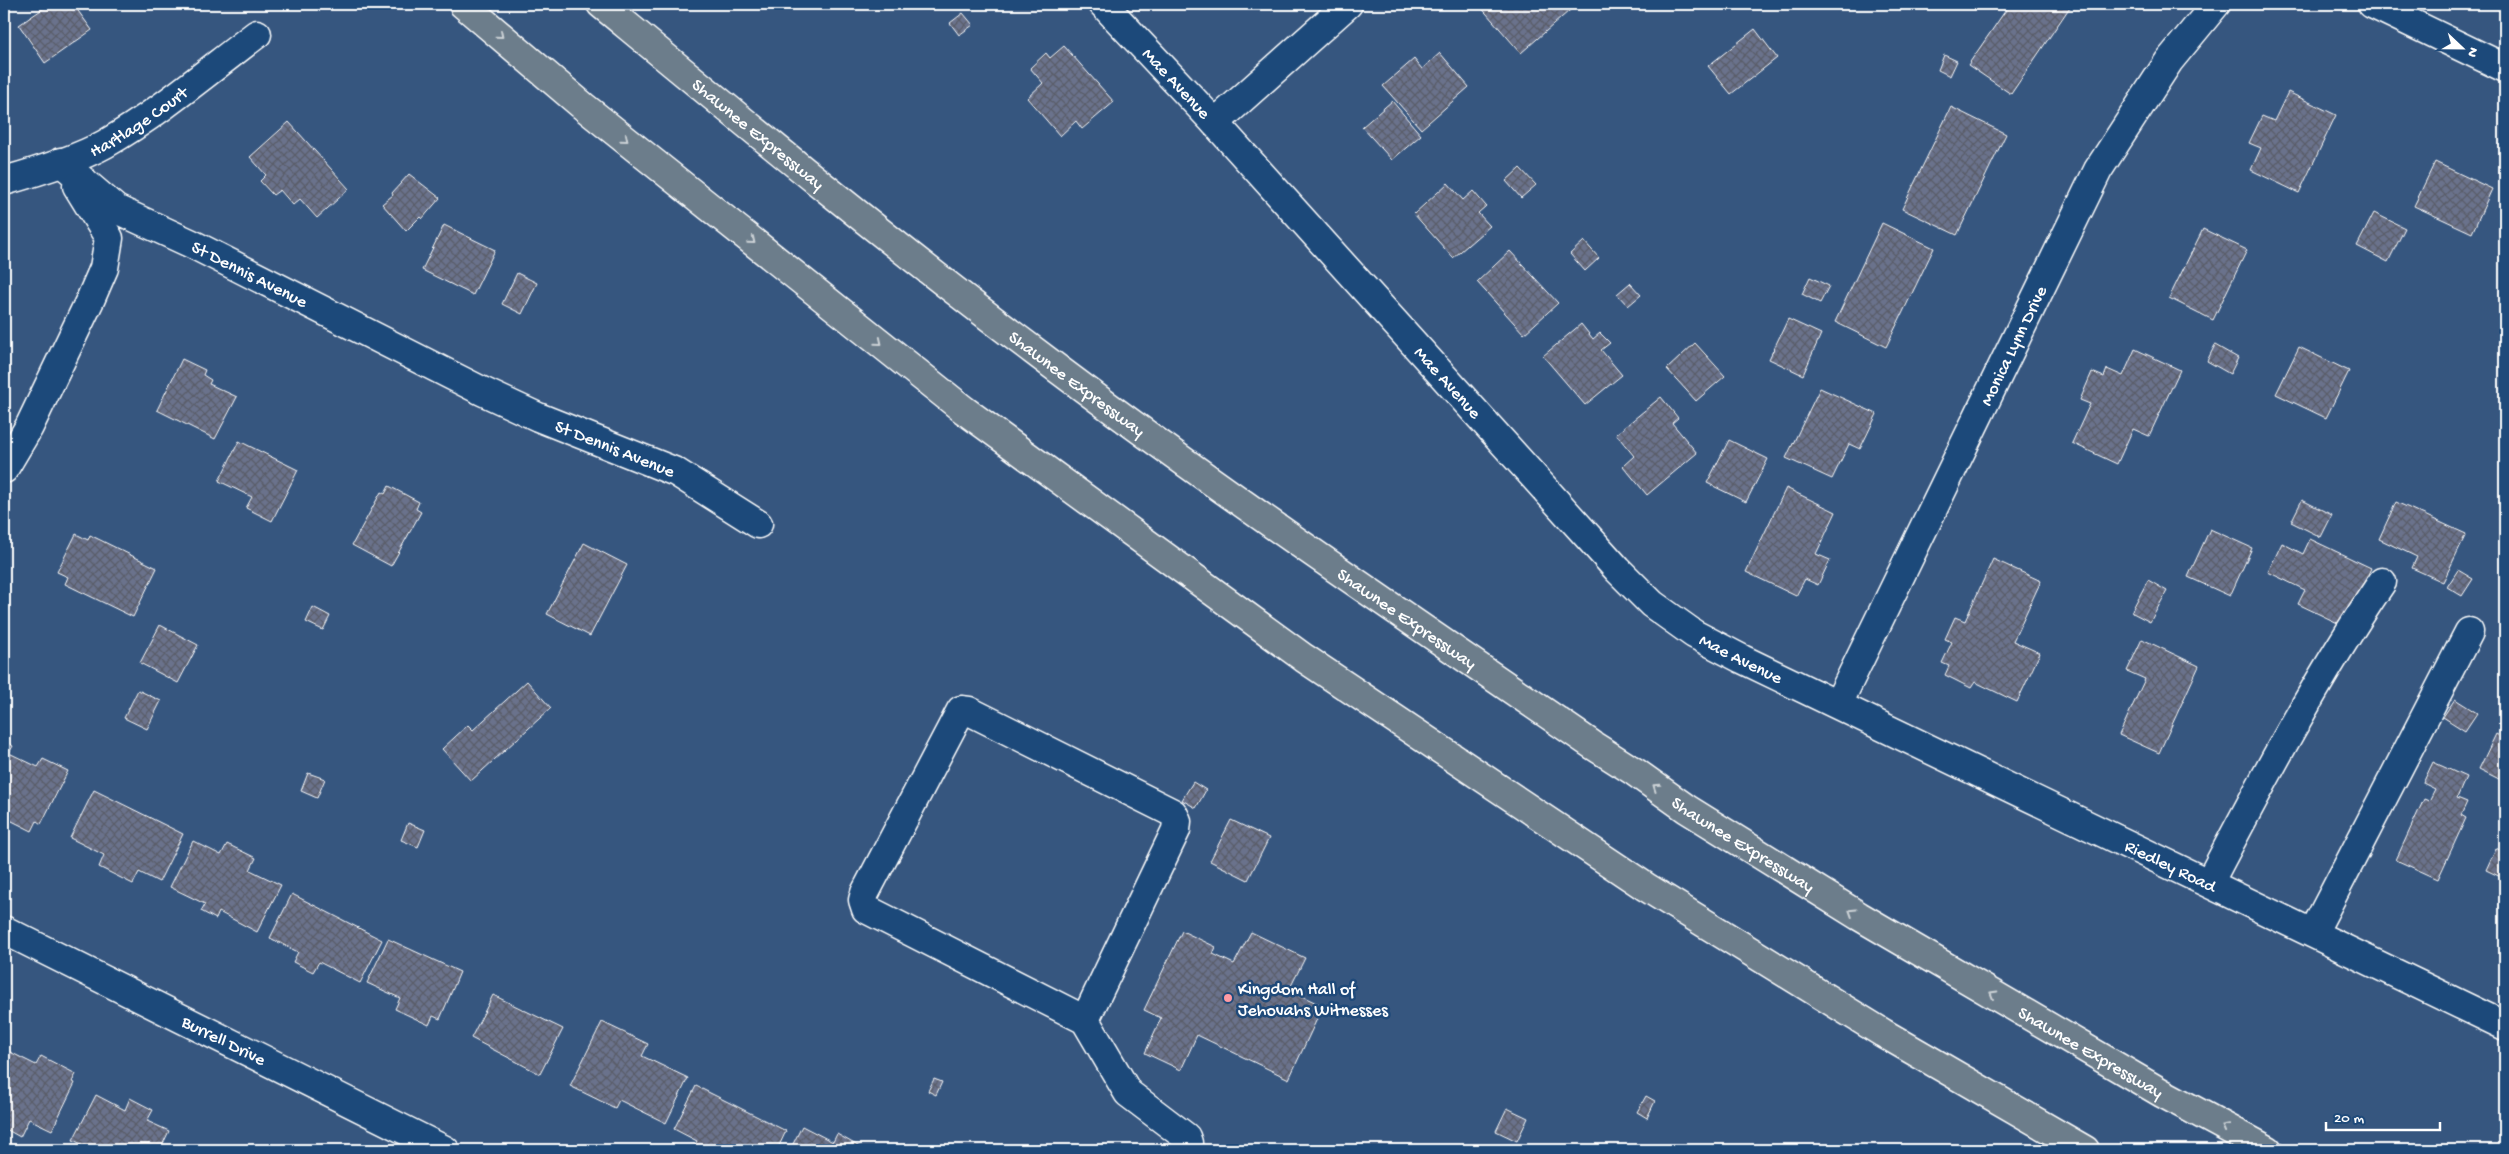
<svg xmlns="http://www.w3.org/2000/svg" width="2509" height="1154" font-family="'Gochi Hand',sans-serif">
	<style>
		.building { fill: url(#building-cross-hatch); stroke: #fff }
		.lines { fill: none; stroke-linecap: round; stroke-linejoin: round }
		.minor-casing { stroke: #fff; stroke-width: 31 }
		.highway-casing { stroke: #fff; stroke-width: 31 }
		.minor { stroke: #1f4a7a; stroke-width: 28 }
		.highway { stroke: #6c7d8b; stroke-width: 28 }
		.oneway { stroke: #ccd2d6 }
		.poi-dot { fill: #ff9aa2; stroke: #1f4a7a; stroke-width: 2 }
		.labels { text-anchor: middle; stroke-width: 5; stroke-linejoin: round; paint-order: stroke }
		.street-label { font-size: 18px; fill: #fff; stroke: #1f4a7a }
		.poi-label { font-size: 18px; fill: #fff; stroke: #1f4a7a; text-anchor: start }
	</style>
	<defs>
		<pattern id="building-cross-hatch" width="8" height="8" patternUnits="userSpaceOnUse" patternTransform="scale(1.25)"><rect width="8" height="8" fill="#6a728c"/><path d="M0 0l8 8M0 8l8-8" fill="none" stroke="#5a5d69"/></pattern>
	</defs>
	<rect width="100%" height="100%" fill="#36567f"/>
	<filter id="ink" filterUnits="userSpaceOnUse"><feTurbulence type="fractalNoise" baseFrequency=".02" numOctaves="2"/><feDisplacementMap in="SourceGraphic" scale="10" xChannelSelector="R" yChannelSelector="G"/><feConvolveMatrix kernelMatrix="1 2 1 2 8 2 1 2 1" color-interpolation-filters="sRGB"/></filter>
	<g filter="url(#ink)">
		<g class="building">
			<polygon points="50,4 73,4 92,30 45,63 19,25"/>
			<polygon points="1481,4 1577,4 1521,53 1479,5"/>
			<polygon points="2010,4 2072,4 2011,94 1968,65"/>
			<polygon points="963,13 973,25 959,35 950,23"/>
			<polygon points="1755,29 1777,58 1731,94 1708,66"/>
			<polygon points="1064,46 1114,102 1082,129 1076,121 1060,136 1027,98 1043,83 1030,68 1046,53 1050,58"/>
			<polygon points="1440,53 1469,87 1421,129 1383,86 1414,59 1422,69"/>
			<polygon points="1944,55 1957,61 1950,76 1938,70"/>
			<polygon points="2288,92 2336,115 2299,193 2251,170 2261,148 2249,143 2262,116 2274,121"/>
			<polygon points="1392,101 1421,135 1392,160 1362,127"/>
			<polygon points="1951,107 2006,134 1957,235 1902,209"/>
			<polygon points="289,122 349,189 317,218 300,199 293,205 280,190 273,195 260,181 266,175 250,157"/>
			<polygon points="2435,162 2492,189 2472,233 2414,206"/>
			<polygon points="1520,168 1536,185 1521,198 1506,181"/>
			<polygon points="409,174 440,198 422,219 420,217 406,231 382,204 393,195 392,193"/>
			<polygon points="1448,183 1463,200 1473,191 1486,206 1478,213 1490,226 1453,258 1414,214"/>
			<polygon points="2374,213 2405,228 2388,262 2357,246"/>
			<polygon points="1882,223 1934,248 1886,347 1835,322"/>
			<polygon points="444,225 495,250 473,295 422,270"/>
			<polygon points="2203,229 2247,250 2213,320 2169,298"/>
			<polygon points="1584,241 1599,258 1585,271 1570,254"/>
			<polygon points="1510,251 1558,303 1524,334 1477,282"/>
			<polygon points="517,273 537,283 522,314 502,304"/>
			<polygon points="1810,277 1829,286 1820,303 1802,294"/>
			<polygon points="1630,283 1641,295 1628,306 1617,294"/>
			<polygon points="1788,319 1821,334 1803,375 1769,359"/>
			<polygon points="1581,324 1593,339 1600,333 1610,343 1601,350 1622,375 1585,405 1543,356"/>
			<polygon points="1695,343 1725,376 1696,401 1667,369"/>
			<polygon points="2215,345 2238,358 2230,374 2207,361"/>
			<polygon points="2299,347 2349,371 2326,418 2276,394"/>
			<polygon points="2135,349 2180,370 2149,436 2133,429 2117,464 2072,443 2090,404 2080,400 2092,372 2104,377 2107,369 2123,376"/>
			<polygon points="182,359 205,370 203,375 211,380 209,384 237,397 215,439 157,410"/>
			<polygon points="1820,388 1877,414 1860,449 1849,444 1832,479 1786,458"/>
			<polygon points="1661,397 1678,418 1672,423 1697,453 1647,495 1623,466 1634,456 1616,434"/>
			<polygon points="1729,440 1768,459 1746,502 1707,483"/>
			<polygon points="239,441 298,470 272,521 246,508 252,497 219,481"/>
			<polygon points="389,486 419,502 416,509 421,512 391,566 352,545 381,492 385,494"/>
			<polygon points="1786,488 1836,512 1816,554 1830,560 1818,585 1805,579 1796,596 1746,572"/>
			<polygon points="2302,500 2332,515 2321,537 2291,522"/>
			<polygon points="2396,502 2466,534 2443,582 2412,568 2417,557 2379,539"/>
			<polygon points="2210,529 2252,548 2230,596 2188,577"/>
			<polygon points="76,534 88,540 90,535 157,568 133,617 65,584 68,577 57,572"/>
			<polygon points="2310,539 2371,568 2344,626 2298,604 2305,590 2268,572 2282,543 2303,554"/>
			<polygon points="584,543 627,565 590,636 547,614"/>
			<polygon points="1993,559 2041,581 2013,641 2040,653 2017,702 1975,682 1971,688 1945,675 1949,666 1942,663 1952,642 1945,639 1955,617 1965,621"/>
			<polygon points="2458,570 2473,579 2462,596 2447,587"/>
			<polygon points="2148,580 2167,591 2150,622 2131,612"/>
			<polygon points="313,607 330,616 323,630 306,622"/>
			<polygon points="160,625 198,645 178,683 140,663"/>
			<polygon points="2142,639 2199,666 2159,753 2119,735 2145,679 2127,671"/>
			<polygon points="527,681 551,708 471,781 442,749 468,725 473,730"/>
			<polygon points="138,690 161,701 147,729 124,718"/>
			<polygon points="2455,699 2477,713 2465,731 2443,717"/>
			<polygon points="2496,734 2505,739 2505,782 2479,769"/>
			<polygon points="4,741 13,746 9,753 38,767 43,759 68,771 41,824 37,821 32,831 4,817 6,807 4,806"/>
			<polygon points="2433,762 2466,777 2457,798 2467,802 2461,815 2466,818 2438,879 2396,860 2424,799 2429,801 2435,789 2423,783"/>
			<polygon points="308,773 325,779 317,798 301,791"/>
			<polygon points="1193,782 1206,790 1196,808 1182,800"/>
			<polygon points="94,790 183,834 159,882 139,872 133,884 99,867 104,855 70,838"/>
			<polygon points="1231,820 1269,838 1248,880 1210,861"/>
			<polygon points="408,823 425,830 418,847 401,840"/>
			<polygon points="193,841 221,855 227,844 256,858 250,870 281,885 257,932 219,912 216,919 201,911 205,904 170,887"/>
			<polygon points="2496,848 2505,853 2505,879 2486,870"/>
			<polygon points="292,894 382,940 360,983 319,962 313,972 293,962 298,952 270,938"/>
			<polygon points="1182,931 1216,947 1213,954 1234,964 1251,932 1305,958 1289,990 1323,1006 1289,1079 1197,1035 1181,1070 1145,1053 1161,1018 1144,1010"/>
			<polygon points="388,939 460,972 440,1019 433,1016 429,1025 395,1009 400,998 367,983"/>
			<polygon points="493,995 563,1029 540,1074 471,1038"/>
			<polygon points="602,1022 648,1044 642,1056 688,1078 666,1123 619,1100 615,1108 570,1086"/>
			<polygon points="4,1049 36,1065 41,1056 76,1074 72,1082 75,1083 52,1130 29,1119 20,1137 4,1128 6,1107 4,1106"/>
			<polygon points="934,1079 942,1082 936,1095 928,1091"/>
			<polygon points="696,1086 786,1131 777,1150 698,1150 693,1148 697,1141 674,1129"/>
			<polygon points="96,1095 125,1110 130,1098 153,1110 147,1121 169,1131 160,1150 94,1150 73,1140"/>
			<polygon points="1646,1096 1655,1101 1647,1118 1637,1112"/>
			<polygon points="1507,1108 1528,1118 1517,1141 1496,1131"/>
			<polygon points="802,1126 833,1142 837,1134 865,1150 790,1150"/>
		</g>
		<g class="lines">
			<g class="minor-casing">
				<g id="minor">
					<path id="s1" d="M1103,4L1215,123L1618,570L1652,604L1694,634L1742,659L2505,1026"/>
					<polyline points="2372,4 2505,68"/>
					<polyline points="1215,123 1348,4"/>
					<path id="s2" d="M61,162L116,209L192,244L482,391L538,417L676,472L758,524"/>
					<path id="s3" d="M4,181C36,172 76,160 105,144C159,113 208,71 257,34"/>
					<polyline points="4,469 29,427 91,298 104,268 109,238 77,186"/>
					<path id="s4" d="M1838,704L2098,170L2169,61L2216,4"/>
					<path d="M2209,883C2263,780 2317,678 2382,582"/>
					<path id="s5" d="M4,930L445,1150"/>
					<polyline points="2313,933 2469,632"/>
					<polyline points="1085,1020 1176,830 1177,821 1173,813 969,711 961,710 865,893 863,900 866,909 1085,1020 1128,1093 1186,1137 1188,1143 1187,1150"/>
				</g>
			</g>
			<g class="highway-casing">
				<g id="highway">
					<polyline points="463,4 583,106 964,410 1304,658 1646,887 1883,1033 2085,1150"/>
					<path id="s6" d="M601,4C744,122 886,240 1034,351C1216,489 1406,617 1594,746L1635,772L1687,809L1859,916L2162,1093L2268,1150"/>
				</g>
			</g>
			<use href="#minor" class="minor"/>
			<use href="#highway" class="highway"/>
		</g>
		<defs><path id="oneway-chevron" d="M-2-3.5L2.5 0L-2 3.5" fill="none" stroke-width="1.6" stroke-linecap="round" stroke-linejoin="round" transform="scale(1.25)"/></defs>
		<g class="oneway">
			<use href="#oneway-chevron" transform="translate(500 35) rotate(40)"/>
			<use href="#oneway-chevron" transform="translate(625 139) rotate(39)"/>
			<use href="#oneway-chevron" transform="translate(752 241) rotate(39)"/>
			<use href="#oneway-chevron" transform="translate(879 342) rotate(39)"/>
			<use href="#oneway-chevron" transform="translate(1656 787) rotate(-145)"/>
			<use href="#oneway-chevron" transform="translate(1852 912) rotate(-148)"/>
			<use href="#oneway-chevron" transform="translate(1993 994) rotate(-150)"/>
			<use href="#oneway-chevron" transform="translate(2225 1127) rotate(-152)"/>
		</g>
	</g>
	<circle class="poi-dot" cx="1228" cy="998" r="5"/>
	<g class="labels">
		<g class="street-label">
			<text dy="6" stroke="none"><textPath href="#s1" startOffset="108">Mae Avenue</textPath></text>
			<text dy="6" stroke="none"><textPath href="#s3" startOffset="148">Hartlage Court</textPath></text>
			<text dy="6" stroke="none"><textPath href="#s6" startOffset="204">Shawnee Expressway</textPath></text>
			<text dy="6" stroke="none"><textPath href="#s2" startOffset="221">St Dennis Avenue</textPath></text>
			<text dy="6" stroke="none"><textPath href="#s4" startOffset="399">Monica Lynn Drive</textPath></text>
			<text dy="6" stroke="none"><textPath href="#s6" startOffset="609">Shawnee Expressway</textPath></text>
			<text dy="6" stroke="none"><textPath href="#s1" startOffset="512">Mae Avenue</textPath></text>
			<text dy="6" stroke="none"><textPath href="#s2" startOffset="626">St Dennis Avenue</textPath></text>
			<text dy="6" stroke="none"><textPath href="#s6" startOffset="1014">Shawnee Expressway</textPath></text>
			<text dy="6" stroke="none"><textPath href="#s1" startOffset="918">Mae Avenue</textPath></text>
			<text dy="6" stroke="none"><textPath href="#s6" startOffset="1419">Shawnee Expressway</textPath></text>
			<text dy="6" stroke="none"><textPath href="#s1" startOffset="1395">Riedley Road</textPath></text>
			<text dy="6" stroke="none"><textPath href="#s5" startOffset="246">Burrell Drive</textPath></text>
			<text dy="6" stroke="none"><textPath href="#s6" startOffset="1824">Shawnee Expressway</textPath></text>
		</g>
		<g class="poi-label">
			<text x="1238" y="994">Kingdom Hall of<tspan x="1238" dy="21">Jehovahs Witnesses</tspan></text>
		</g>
	</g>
	<rect width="2509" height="1154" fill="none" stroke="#1f4a7a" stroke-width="20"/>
	<rect x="10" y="10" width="2489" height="1134" fill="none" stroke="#fff" stroke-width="2" filter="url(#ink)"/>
	<g transform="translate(2462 48) rotate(112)" stroke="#1f4a7a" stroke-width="4" paint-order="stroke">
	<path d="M0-4L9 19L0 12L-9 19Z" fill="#ffffff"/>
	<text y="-8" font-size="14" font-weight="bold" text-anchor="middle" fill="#ffffff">N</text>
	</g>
	<path d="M2326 1122v8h114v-8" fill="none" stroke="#ffffff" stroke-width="2.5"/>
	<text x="2334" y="1122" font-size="15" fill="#ffffff" stroke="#1f4a7a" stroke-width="4" paint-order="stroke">20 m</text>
</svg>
